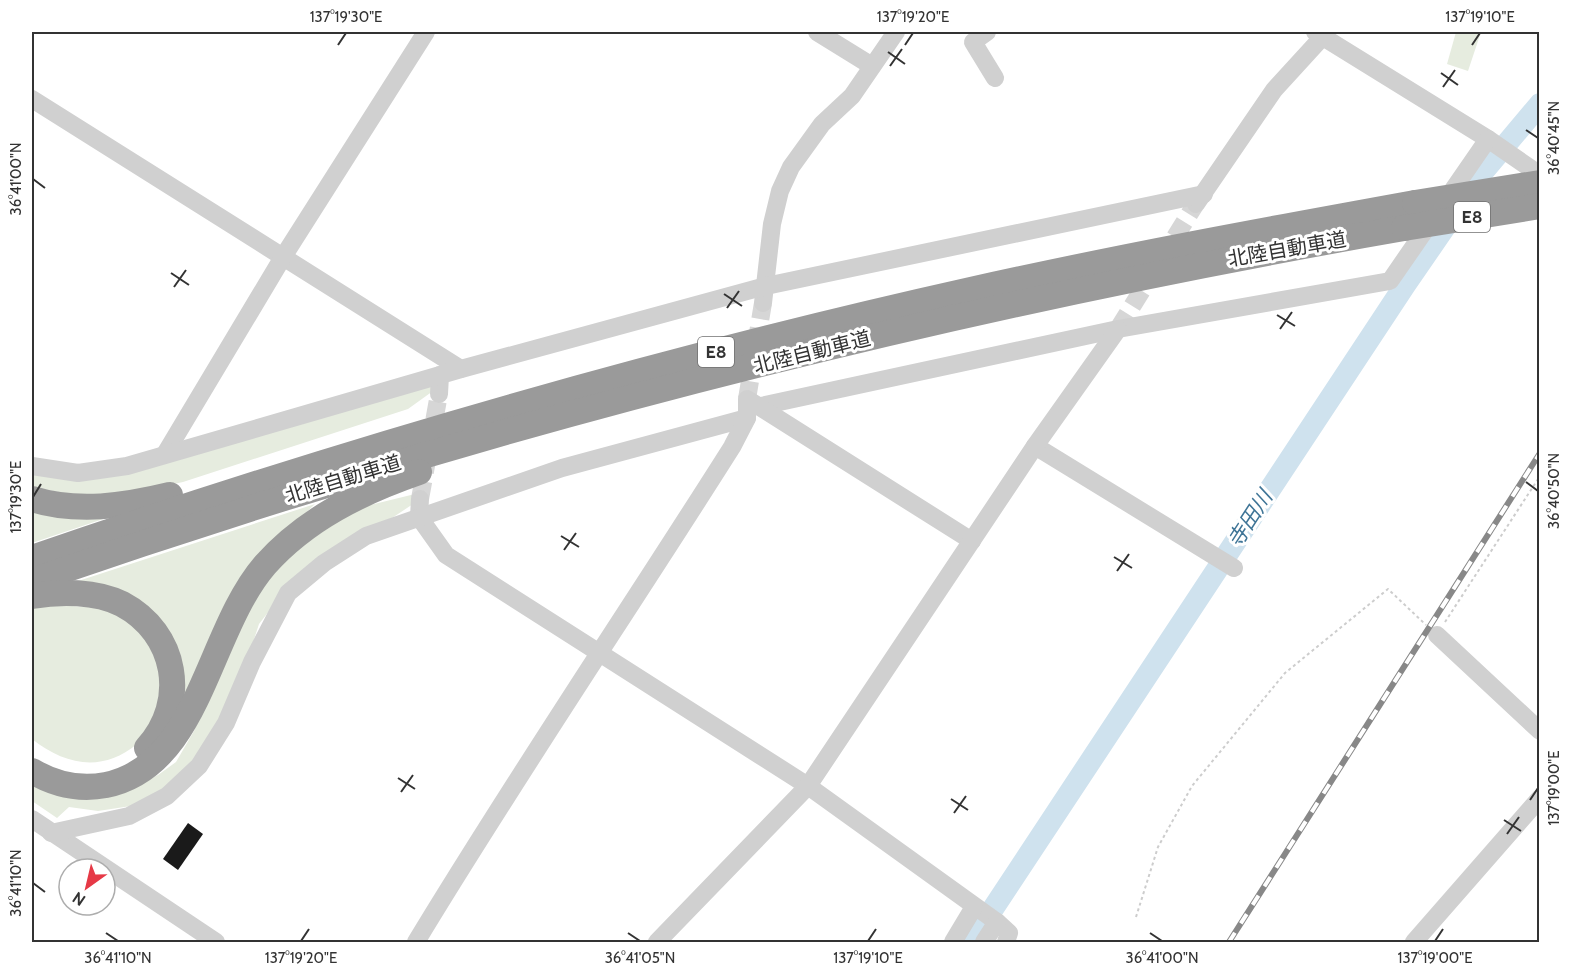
<svg xmlns="http://www.w3.org/2000/svg" width="1571" height="974" font-family="Cabin,'Noto Sans JP',sans-serif">
	<style>
		.green { fill: #e6ecdf }
		.lines { fill: none; stroke-linecap: round; stroke-linejoin: round }
		.river { stroke: #cfe2ee; stroke-width: 22 }
		.building { fill: #1a1a1a }
		.minor-tunnel { stroke: #d6d6d6; stroke-width: 18; stroke-dasharray: 18 9; stroke-linecap: butt }
		.path { stroke: #cdcdcd; stroke-width: 2; stroke-dasharray: 3 3; stroke-linecap: butt }
		.minor { stroke: #d0d0d0; stroke-width: 18 }
		.highway { stroke: #9a9a9a; stroke-width: 26 }
		.rail-casing { stroke: #888; stroke-width: 6 }
		.rail { stroke: #fff; stroke-width: 4; stroke-dasharray: 11; stroke-linecap: butt }
		.highway-bridge { stroke: #9a9a9a; stroke-width: 26 }
		.ticks { fill: none; stroke: #333; stroke-width: 2 }
		.labels { text-anchor: middle; stroke-width: 6; stroke-linejoin: round; paint-order: stroke }
		.shield { fill: #fff; stroke: #707070; stroke-width: 1.5 }
		.shield-label { font-size: 18px; font-weight: bold; fill: #333 }
		.street-label { font-size: 20px; fill: #333; stroke: #fff }
		.water-label { font-size: 21px; font-style: italic; fill: #3f7597; stroke: #fff }
		.neatline { fill: none; stroke: #333; stroke-width: 2 }
		.ticks-label { font-size: 15px; text-anchor: middle; fill: #333 }
	</style>
	<rect width="100%" height="100%" fill="#fff"/>
	<g class="green">
		<polygon points="1456,32 1481,32 1468,71 1447,64"/>
		<polygon points="430,382 433,391 408,409 183,482 117,496 85,497 32,487 32,470 52,478"/>
		<polygon points="415,494 413,504 287,588 259,624 231,710 185,777 131,806 98,811 69,807 57,818 32,801 32,778 125,790 158,775 176,762 194,731 258,591 297,549 358,508"/>
		<path d="M315,504L276,541L179,718C187,682 181,663 168,629L72,583Z"/>
		<polygon points="32,507 112,516 32,543"/>
		<path d="M40,604L119,609L159,650L166,702C158,715 149,734 137,744C102,773 65,765 32,739V606Z"/>
	</g>
	<g class="lines">
		<polyline class="river" points="971,942 1405,285 1482,173 1540,104"/>
	</g>
	<polygon class="building" points="188,823 203,834 178,870 163,859"/>
	<g class="lines">
		<g class="minor-tunnel">
			<polyline points="1118,329 1195,205"/>
			<polyline points="747,399 763,303"/>
			<polyline points="420,499 439,394"/>
		</g>
		<g class="path">
			<polyline points="1445,622 1540,476"/>
			<polyline points="1136,917 1158,847 1192,786 1285,673 1388,589 1426,625"/>
		</g>
		<g class="minor">
			<polyline points="817,32 872,66"/>
			<polyline points="987,32 973,42 995,78"/>
			<polyline points="1315,32 1488,139 1540,175"/>
			<polyline points="32,99 461,369"/>
			<polyline points="1196,204 1274,90 1327,32"/>
			<polyline points="763,303 772,224 780,191 791,167 822,124 852,96 896,32"/>
			<polyline points="439,394 440,375"/>
			<polyline points="761,406 1118,329 1390,281 1488,139"/>
			<polyline points="1035,446 1234,568"/>
			<polyline points="165,454 283,257 426,32"/>
			<polyline points="32,466 78,473 127,466 461,369 766,286 1204,194"/>
			<polyline points="420,499 419,517 446,555 808,786 997,922 1009,933 1006,942"/>
			<polyline points="1437,635 1540,731"/>
			<polyline points="32,819 216,942"/>
			<polyline points="51,833 129,816 167,796 199,766 226,723 252,662 288,593 324,563 366,536 562,468 747,418"/>
			<path d="M416,942C517,775 627,613 732,447L747,418V399L972,541"/>
			<polyline points="657,942 808,786 1035,446 1118,329"/>
			<polyline points="953,942 974,907"/>
			<polyline points="984,942 997,922"/>
			<polyline points="1414,942 1540,798"/>
		</g>
		<g class="highway">
			<path d="M32,499C77,513 125,506 170,495"/>
			<path d="M32,558C340,452 653,361 971,290C1118,257 1266,230 1415,203"/>
			<path d="M32,581C479,426 937,309 1404,228"/>
			<path d="M32,596C60,591 96,591 122,604C177,633 189,702 147,748"/>
			<path d="M32,771C54,784 80,790 106,785C200,766 207,632 265,565C306,519 361,492 419,472"/>
		</g>
		<g class="rail-casing">
			<polyline id="rail" points="1229,942 1540,453"/>
		</g>
		<use href="#rail" class="rail"/>
		<g class="highway-bridge">
			<polyline points="1415,203 1540,183"/>
			<polyline points="1404,228 1540,206"/>
		</g>
	</g>
	<path class="ticks" d="M338,45L346,33M905,45L913,33M1472,45L1480,33M888,52L905,64M890,66L902,49M1441,73L1458,85M1443,87L1455,70M1526,130L1538,138M33,179L45,188M171,273L189,285M174,287L186,270M724,294L742,306M727,308L739,291M1277,315L1295,326M1280,329L1292,312M1526,482L1538,491M33,497L41,484M561,536L579,547M564,550L576,533M1114,557L1132,568M1117,571L1129,554M398,778L415,789M401,792L413,775M951,799L968,810M1530,800L1538,788M954,813L966,796M1504,820L1521,831M1507,834L1519,817M33,883L45,892M106,933L118,941M628,933L640,941M1150,933L1162,941M301,941L309,929M868,941L876,929M1435,941L1443,929"/>
	<g class="labels">
		<g class="shield">
			<rect x="1454" y="202" width="36" height="30" rx="4.5"/>
			<rect x="698" y="337" width="36" height="30" rx="4.5"/>
		</g>
		<g class="shield-label">
			<text x="1472" y="223">E8</text>
			<text x="716" y="358">E8</text>
		</g>
		<g class="street-label">
			<text transform="translate(1287 249) rotate(-10)" y="7">北陸自動車道</text>
			<text transform="translate(812 352) rotate(-14)" y="7">北陸自動車道</text>
			<text transform="translate(343 479) rotate(-17)" y="7">北陸自動車道</text>
		</g>
		<g class="water-label">
			<text transform="translate(1250 519) rotate(-57)" y="7">寺田川</text>
		</g>
	</g>
	<rect width="1571" height="974" fill="none" stroke="#ffffff" stroke-width="66"/>
	<g transform="translate(87 887) rotate(214)"><circle r="28" fill="#ffffff" stroke="#adadad" stroke-width="1.5"/>
	<path d="M0-4.5L10 22L0 15L-10 22Z" fill="#e63946"/>
	<text y="-9" font-size="16" font-weight="bold" text-anchor="middle" fill="#333333">N</text>
	</g>
	<rect x="33" y="33" width="1505" height="908" class="neatline"/>
	<g class="ticks-label">
		<text x="346" y="22">137°19'30"E</text>
		<text x="913" y="22">137°19'20"E</text>
		<text x="1480" y="22">137°19'10"E</text>
		<text transform="translate(1554 138) rotate(-90)" y="5">36°40'45"N</text>
		<text transform="translate(16 179) rotate(-90)" y="5">36°41'00"N</text>
		<text transform="translate(1554 491) rotate(-90)" y="5">36°40'50"N</text>
		<text transform="translate(16 497) rotate(-90)" y="5">137°19'30"E</text>
		<text transform="translate(1554 788) rotate(-90)" y="5">137°19'00"E</text>
		<text transform="translate(16 883) rotate(-90)" y="5">36°41'10"N</text>
		<text x="118" y="963">36°41'10"N</text>
		<text x="301" y="963">137°19'20"E</text>
		<text x="640" y="963">36°41'05"N</text>
		<text x="868" y="963">137°19'10"E</text>
		<text x="1162" y="963">36°41'00"N</text>
		<text x="1435" y="963">137°19'00"E</text>
	</g>
</svg>
